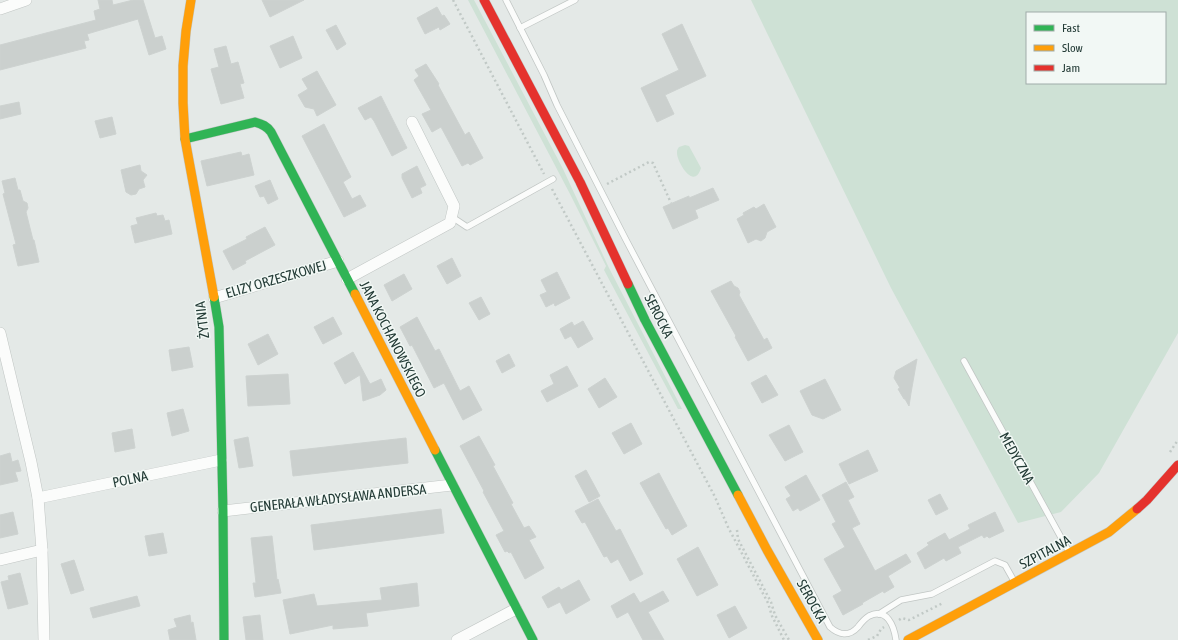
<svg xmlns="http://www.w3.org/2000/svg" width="1178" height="640" font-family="'Asap Condensed',sans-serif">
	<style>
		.green { fill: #cee1d5; fill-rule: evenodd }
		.building { fill: #cbd0ce; stroke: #cdd2d0 }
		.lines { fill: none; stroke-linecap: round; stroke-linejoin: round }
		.lane-casing { stroke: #c1c6c4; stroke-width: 7 }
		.street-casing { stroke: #c1c6c4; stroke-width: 12 }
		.fast-casing { stroke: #c0c6c4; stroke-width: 10 }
		.slow-casing { stroke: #c0c6c4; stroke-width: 10 }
		.jam-casing { stroke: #c0c6c4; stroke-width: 10 }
		.path { stroke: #c1c9c6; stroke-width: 2.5; stroke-dasharray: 2 3; stroke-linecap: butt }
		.lane { stroke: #fbfcfb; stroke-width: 5.5 }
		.street { stroke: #fbfcfb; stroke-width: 11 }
		.fast { stroke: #30b455; stroke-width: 9 }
		.slow { stroke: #ff9f0a; stroke-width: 9 }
		.jam { stroke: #e5322d; stroke-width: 9 }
		.labels { text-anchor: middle; stroke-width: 3; stroke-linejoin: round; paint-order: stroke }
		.street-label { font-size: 14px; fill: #233b36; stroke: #f2f8f5 }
	</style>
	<rect width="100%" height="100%" fill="#e4e9e7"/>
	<g class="green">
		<polygon points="468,0 474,0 563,169 609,268 682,409 678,409 604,270 606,266 570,194"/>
		<path d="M751,0H1178V333L1099,473L1061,512L1018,523L891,288ZM1027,13H1165V83H1027Z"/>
		<path d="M685,145L689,146L701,168C694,191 677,162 677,153C677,150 677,150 679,147Z"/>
	</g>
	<g class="building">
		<polygon points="98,0 112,0 113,5 133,0 143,0 155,38 162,36 166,49 149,55 138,19 87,34 89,40 84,41 86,48 0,70 0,45 96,20 94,11 100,9"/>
		<polygon points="262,0 304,0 270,17"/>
		<polygon points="437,7 442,16 444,15 450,24 440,30 439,27 425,34 417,18"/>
		<polygon points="682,24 706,76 665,95 674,114 657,122 641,88 679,70 662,34"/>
		<polygon points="336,25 346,44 337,50 326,30"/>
		<polygon points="293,36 302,58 280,68 270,46"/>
		<polygon points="226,46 231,64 238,62 244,83 240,84 244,98 221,104 211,69 219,67 214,49"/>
		<polygon points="426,64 439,84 438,85 465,135 469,132 483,158 470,165 468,163 462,166 441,127 432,132 422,114 431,110 414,80 419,76 415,70"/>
		<polygon points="317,71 336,105 317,116 314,109 305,107 298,95 308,89 302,79"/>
		<polygon points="381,96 407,148 392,156 374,121 371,117 365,120 358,108"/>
		<polygon points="19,102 21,114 0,119 0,106"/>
		<polygon points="112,117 116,134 100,138 95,121"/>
		<polygon points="324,124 351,177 343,182 352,199 360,195 366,206 344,217 302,136"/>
		<polygon points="241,152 242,156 249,154 254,175 207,186 201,161"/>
		<polygon points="140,165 141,171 147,175 143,180 145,187 139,189 136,194 131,195 126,192 121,170"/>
		<polygon points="417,166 426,185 420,188 422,193 412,198 402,178 402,174"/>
		<polygon points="15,178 18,190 20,190 23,201 27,203 28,208 26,212 33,240 34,240 39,262 18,266 13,245 16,244 3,194 5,193 2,181"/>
		<polygon points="270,180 278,199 268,204 264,196 260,197 255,186"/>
		<polygon points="713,188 719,200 695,210 698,218 673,229 663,207 689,196 689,198"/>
		<polygon points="764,204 776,227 767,232 765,238 761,241 756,239 748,243 737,219 744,215 743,213 754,207 756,209"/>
		<polygon points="156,213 157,216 163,215 165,221 169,220 172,234 135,243 131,226 138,224 136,218"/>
		<polygon points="265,227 275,245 245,261 246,263 233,270 223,251 247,239 246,237"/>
		<polygon points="452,258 461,276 447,284 437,266"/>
		<polygon points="557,272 570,298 555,306 554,303 546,307 540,295 547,292 541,280"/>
		<polygon points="404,274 412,289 392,301 384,285"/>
		<polygon points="731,281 734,286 738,288 740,292 739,295 764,340 767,338 772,348 748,361 735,337 736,336 711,291"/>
		<polygon points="481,297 490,314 479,320 469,303"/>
		<polygon points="333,317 342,334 323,344 314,327"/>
		<polygon points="417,317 435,351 439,349 460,391 469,386 482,410 463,420 444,383 434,388 412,345 410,346 400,327"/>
		<polygon points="583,321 593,339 578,348 571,336 565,339 560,329 572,322 574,326"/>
		<polygon points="268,334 278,354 258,365 248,344"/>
		<polygon points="189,347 193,367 172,371 169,350"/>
		<polygon points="353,352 370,384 381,379 386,390 380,395 363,401 360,375 345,384 334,363"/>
		<polygon points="509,354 515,366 502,373 496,361"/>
		<polygon points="917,359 911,393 909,406 905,399 904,399 898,389 900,388 894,378 896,371"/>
		<polygon points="567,366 578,386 547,402 541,391 554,384 550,375"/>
		<polygon points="288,374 290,404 248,406 246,376"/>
		<polygon points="766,375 778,395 762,403 751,383"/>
		<polygon points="605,378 617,397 599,408 588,389"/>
		<polygon points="825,379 841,410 823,419 812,415 800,391"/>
		<polygon points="183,409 189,431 172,436 167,413"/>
		<polygon points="631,423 642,444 624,454 612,433"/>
		<polygon points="789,425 803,452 785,461 769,435"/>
		<polygon points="132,429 135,448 115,452 112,433"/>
		<polygon points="479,436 495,465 493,466 513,503 511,504 524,528 529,526 536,537 529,540 544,568 525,579 511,552 509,553 507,551 505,552 496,535 504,531 483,492 484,491 460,446"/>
		<polygon points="248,437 253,466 239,468 234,440"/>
		<polygon points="406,438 408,463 293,476 290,451"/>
		<polygon points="868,450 878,471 849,484 839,464"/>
		<polygon points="10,453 12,462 18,460 21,471 15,472 18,481 0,485 0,456"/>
		<polygon points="586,470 600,496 589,502 575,476"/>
		<polygon points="659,473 687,526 672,535 668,528 666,529 640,483"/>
		<polygon points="806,475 820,500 800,511 798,508 793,511 786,499 791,496 785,487"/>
		<polygon points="846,482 854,497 848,500 860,524 852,528 875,571 906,554 911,562 888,576 894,587 884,593 883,591 862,603 863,604 843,615 833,596 842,591 824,559 845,547 832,524 836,522 822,495"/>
		<polygon points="940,494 948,509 936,515 928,500"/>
		<polygon points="598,499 616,531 620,529 643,574 630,581 618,559 611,563 607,556 604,557 585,522 582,523 575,511"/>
		<polygon points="441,509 444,533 314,550 311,525"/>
		<polygon points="13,512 18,534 0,538 0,515"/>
		<polygon points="995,512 1004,531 989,538 987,536 984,538 982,535 958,547 961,553 946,561 944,558 925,569 917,553 929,545 927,543 945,533 949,540 970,529 968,525"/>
		<polygon points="163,533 167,553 149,556 145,536"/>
		<polygon points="272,536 277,580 278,579 281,593 255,597 253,583 256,583 251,538"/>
		<polygon points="698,547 718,585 697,596 677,559"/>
		<polygon points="74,560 84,590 71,594 61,564"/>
		<polygon points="20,573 28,604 8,609 1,582 9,580 8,576"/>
		<polygon points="579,580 590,600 566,614 560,602 548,608 542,597 559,587 561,590"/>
		<polygon points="417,583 419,606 366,613 368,626 333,629 333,625 290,634 283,600 314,594 317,606 382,600 380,588"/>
		<polygon points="663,591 669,601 648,612 664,640 643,640 628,612 617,618 611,606 634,593 640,603"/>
		<polygon points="137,596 140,606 93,618 90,608"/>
		<polygon points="735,606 747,628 729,638 717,615"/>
		<polygon points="190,615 191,623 193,622 196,640 170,640 168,630 177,627 174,619"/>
		<polygon points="260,615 263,640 246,640 243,617"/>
	</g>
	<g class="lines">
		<g class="lane-casing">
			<g id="lane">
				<path d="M506,0L544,75L557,105L625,238L830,627C839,635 849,637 858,627C861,623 864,619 869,616C887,607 894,626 896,640"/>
				<polyline points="520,28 575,0"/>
				<polyline points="452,217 467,227 553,179"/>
				<polyline points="964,361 1069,552"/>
				<polyline points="879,614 901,600 932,594 995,561 1005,565 1014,581"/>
			</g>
		</g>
		<g class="street-casing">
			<g id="street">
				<polyline points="0,9 26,0"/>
				<polyline points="347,279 450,223 454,206 412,122"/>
				<polyline points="214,298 338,261"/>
				<polyline points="0,333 31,462 38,498 42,550 44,640"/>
				<polyline points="38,498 221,460"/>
				<polyline points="223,511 452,485"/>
				<polyline points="0,560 42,550"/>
				<polyline points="457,640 516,609"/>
			</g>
		</g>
		<g class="fast-casing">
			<g id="fast">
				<path d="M185,139L255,122C262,124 267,126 271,132L355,294"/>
				<polyline points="628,284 645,320 738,495"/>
				<polyline points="214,297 219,327 223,511 224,640"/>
				<polyline points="435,450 533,640"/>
			</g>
		</g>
		<g class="slow-casing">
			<g id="slow">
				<polyline points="191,0 186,31 183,66 183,103 185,139 214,297"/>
				<polyline points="355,294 435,450"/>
				<polyline points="738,495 767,550 818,640"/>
				<polyline points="908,640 1109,532 1137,509"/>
			</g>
		</g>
		<g class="jam-casing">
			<g id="jam">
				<polyline points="484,0 580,182 628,284"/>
				<polyline points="1137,509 1147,500 1178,465"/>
			</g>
		</g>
		<g class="path">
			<polyline points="453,0 544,174"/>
			<polyline points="607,184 649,162 653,163 671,203"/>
			<polyline points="552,189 715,497 728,527 768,603 772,616 784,640"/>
			<polyline points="1170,452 1178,440"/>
			<polyline points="737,530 738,539 771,602 775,615 789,640"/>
			<polyline points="899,620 902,618 909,620 943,603"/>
			<polyline points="868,640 877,636 881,629 884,627"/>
		</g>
		<use href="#lane" class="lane"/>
		<use href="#street" class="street"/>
		<use href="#fast" class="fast"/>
		<use href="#slow" class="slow"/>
		<use href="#jam" class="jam"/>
	</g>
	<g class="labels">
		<g class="street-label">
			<text transform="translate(276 279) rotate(-16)" y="5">ELIZY ORZESZKOWEJ</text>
			<text transform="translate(659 316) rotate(63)" y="5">SEROCKA</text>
			<text transform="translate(202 320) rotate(-97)" y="5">ŻYTNIA</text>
			<text transform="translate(393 339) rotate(63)" y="5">JANA KOCHANOWSKIEGO</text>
			<text transform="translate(1017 458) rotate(61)" y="5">MEDYCZNA</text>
			<text transform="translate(130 479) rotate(-12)" y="5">POLNA</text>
			<text transform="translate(338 498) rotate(-6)" y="5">GENERAŁA WŁADYSŁAWA ANDERSA</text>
			<text transform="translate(1045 552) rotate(-28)" y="5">SZPITALNA</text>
			<text transform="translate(812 601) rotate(61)" y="5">SEROCKA</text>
		</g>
	</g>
	<rect x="1026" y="12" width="140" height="72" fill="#f2f8f5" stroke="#9faca9"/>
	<rect x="1034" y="25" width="20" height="6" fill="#30b455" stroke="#9faca9"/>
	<text x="1062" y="32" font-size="12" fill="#233b36">Fast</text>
	<rect x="1034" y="45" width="20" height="6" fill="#ff9f0a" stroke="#9faca9"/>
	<text x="1062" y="52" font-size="12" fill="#233b36">Slow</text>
	<rect x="1034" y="65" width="20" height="6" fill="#e5322d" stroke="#9faca9"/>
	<text x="1062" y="72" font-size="12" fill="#233b36">Jam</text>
</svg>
